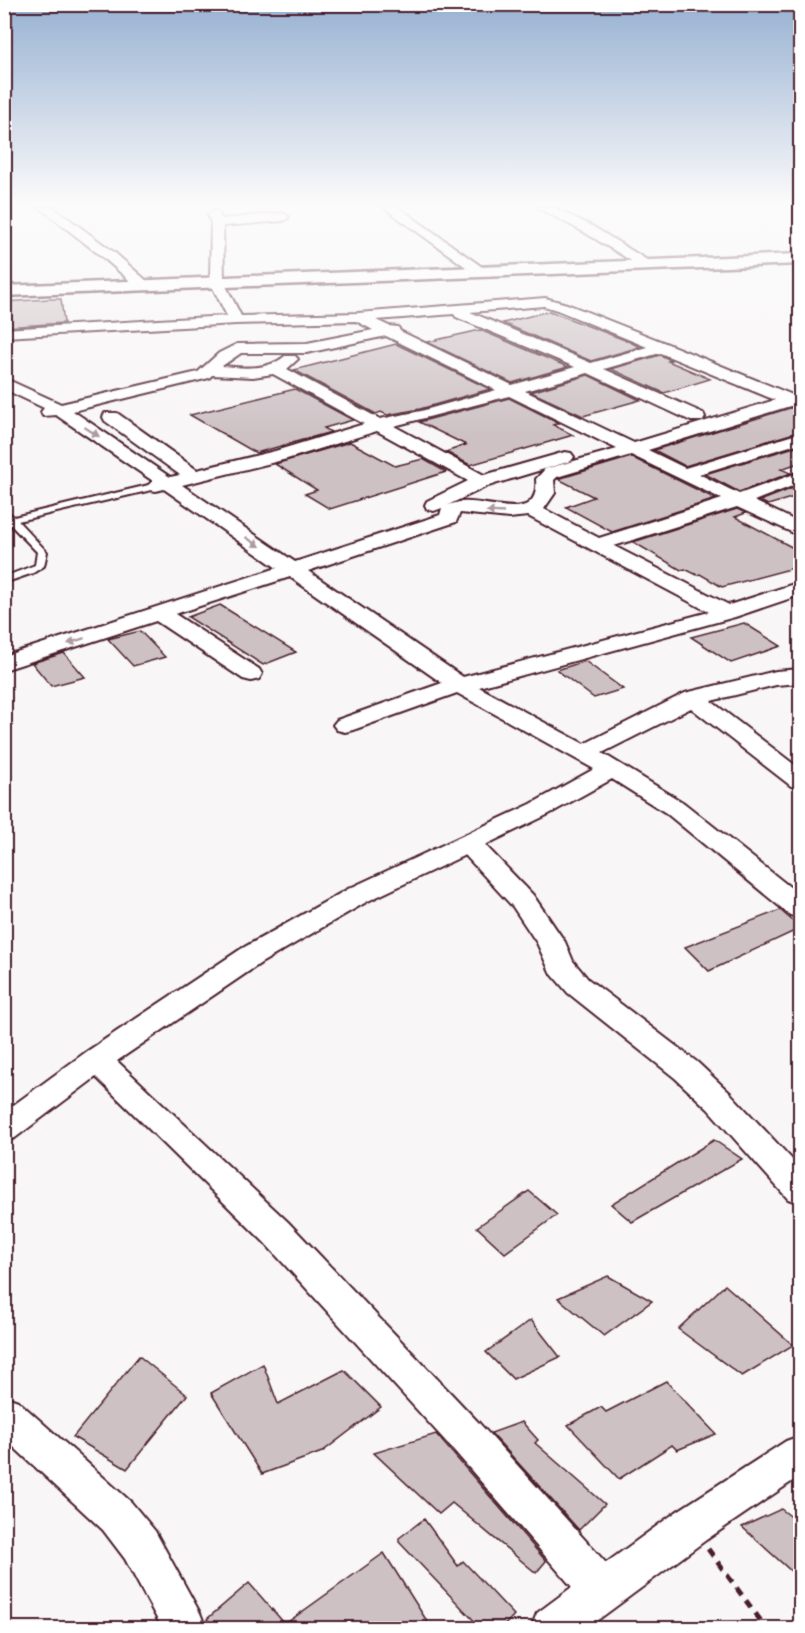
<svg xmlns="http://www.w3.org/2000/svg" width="805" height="1633" font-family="Dekko,sans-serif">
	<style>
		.building { fill: #cdc1c4; stroke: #4a1f2b; stroke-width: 1.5 }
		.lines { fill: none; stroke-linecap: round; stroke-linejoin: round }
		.lane-casing { stroke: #4a1f2b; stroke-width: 4 }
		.street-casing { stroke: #4a1f2b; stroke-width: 4 }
		.secondary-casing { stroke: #4a1f2b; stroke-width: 5 }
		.path { stroke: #4a1f2b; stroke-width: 5; stroke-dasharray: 9 7; stroke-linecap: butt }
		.lane { fill: #fff; fill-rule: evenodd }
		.street { fill: #fff; fill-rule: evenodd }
		.secondary { fill: #fff; fill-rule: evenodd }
		.oneway { fill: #ae9aa0 }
	</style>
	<rect width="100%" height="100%" fill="#f8f6f7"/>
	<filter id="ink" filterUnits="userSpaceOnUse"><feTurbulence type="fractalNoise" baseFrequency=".0167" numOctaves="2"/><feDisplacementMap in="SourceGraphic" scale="12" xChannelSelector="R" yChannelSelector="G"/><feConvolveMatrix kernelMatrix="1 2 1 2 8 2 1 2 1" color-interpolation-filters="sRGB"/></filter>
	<g filter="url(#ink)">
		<g class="building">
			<polygon points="49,299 61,299 64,323 4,327 4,302"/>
			<polygon points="549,311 630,342 640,347 591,361 503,323"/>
			<polygon points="480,330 568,367 512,383 427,342"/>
			<polygon points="396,344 490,389 420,409 387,415 381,412 376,414 294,370"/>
			<polygon points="660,355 671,360 668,361 710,379 664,393 611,369"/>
			<polygon points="588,375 640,400 583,416 531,392"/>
			<polygon points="295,389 353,420 324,428 331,432 256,453 190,415"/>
			<polygon points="509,398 559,423 553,425 573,435 470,465 446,452 466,445 419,422"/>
			<polygon points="790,408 801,408 801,431 685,466 654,450"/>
			<polygon points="350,442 395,466 423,459 446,472 330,509 305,494 317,490 275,464"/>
			<polygon points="801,445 801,462 781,469 791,473 739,492 705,474"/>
			<polygon points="631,457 716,499 612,532 566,507 594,497 558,479"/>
			<polygon points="801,485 801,495 768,505 760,501"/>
			<polygon points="737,509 746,513 735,517 801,552 801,566 722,587 700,574 697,575 685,569 681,570 633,542"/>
			<polygon points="220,605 296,652 263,665 188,617"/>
			<polygon points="744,623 781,646 731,663 691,637"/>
			<polygon points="140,631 165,657 133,666 108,639"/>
			<polygon points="64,653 85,677 51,686 32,663"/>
			<polygon points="585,661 623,689 594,698 557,670"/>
			<polygon points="780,910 801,928 709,971 685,947"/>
			<polygon points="714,1140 742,1159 632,1222 611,1204"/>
			<polygon points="529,1191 557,1215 505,1253 477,1227"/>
			<polygon points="608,1276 652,1301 604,1336 558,1298"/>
			<polygon points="725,1285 793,1345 742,1376 678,1329"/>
			<polygon points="531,1320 560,1357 513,1379 486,1352"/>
			<polygon points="139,1356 187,1395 127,1469 73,1437"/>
			<polygon points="263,1364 278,1404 344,1370 381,1407 322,1452 262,1474 211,1393"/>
			<polygon points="666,1381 716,1434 677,1450 672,1445 619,1479 568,1425 601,1407 606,1412"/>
			<polygon points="522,1422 538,1440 535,1443 605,1504 579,1530 491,1433"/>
			<polygon points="436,1434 546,1561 536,1573 452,1503 439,1514 374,1453"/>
			<polygon points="781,1509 801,1524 801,1580 742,1527"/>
			<polygon points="424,1519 458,1566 463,1561 514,1615 501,1629 482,1629 399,1542 399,1538"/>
			<polygon points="384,1553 432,1629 213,1629 207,1619 249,1583 285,1624"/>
		</g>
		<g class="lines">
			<g class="lane-casing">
				<polygon id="lane" points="153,484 156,485 156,489 18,521 47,552 44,566 33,573 4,583 4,577 35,565 37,552 4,518 4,509 14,517"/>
			</g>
			<g class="street-casing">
				<g id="street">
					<polygon points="39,207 53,207 115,253 148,282 150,285 148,288 138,288 105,259"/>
					<polygon points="383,207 398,207 489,272 487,275 477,275"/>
					<polygon points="536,207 553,207 592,226 655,265 653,268 643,268 584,232"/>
					<path d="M214,211L218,212L222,219L283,213L289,217L283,221L223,226L224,282L241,316L358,313L545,298L567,304L668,344L800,398V406H790L648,450L685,468L800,433V443L699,474L739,494L800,472V483L754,501L800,523V536L737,507L614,546L729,605L800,582V595L735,617L479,687L584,744L685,693L776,671L800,669V683L776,685L711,701L800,769V788L791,786L691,708L602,753L684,803L800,895V918L790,915L666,813L612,779L549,814L485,845L533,895L565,942L573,961L588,979L697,1062L730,1093L800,1168V1203L788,1199L708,1109L675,1078L568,993L550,972L537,943L513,907L465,855L368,901L261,963L117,1061L288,1222L479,1423L606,1563L676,1512L786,1441L800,1436V1476L706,1540L587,1628H531L537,1613L572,1587L451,1447L264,1242L96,1077L15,1138L4,1141V1112L86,1052L241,949L348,889L531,804L594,769L457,693L353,730L345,732L337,730L333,725L337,720L442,683L290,577L175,614L259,669L262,674L259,679L251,681L243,679L156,621L4,670V656L277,568L164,489L156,491L150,490L147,486L153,481L56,415L43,416L41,412L44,408L4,389V378L61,404L198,372L219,353L237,344L307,343L373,330L356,321L236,324L4,337V329L227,316L210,282L211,223L208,215ZM544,306L557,310L647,347L591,363L470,312ZM454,314L456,317L575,367L512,385L400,331L398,327L389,326L376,320ZM386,336L496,390L421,411L380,419L287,369L298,359L295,356H285C267,371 243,368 222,366L241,353H307ZM660,353L775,400L634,443L525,391L588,373L691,421H703L705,417L703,413L604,369ZM273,374L364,424L275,451L197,470L117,413H105L103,417L105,421L180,475L170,477L73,411L209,378L212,375L253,377ZM509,396L617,449L545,469L536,479C540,526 488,499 462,502C457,502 452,504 448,505L488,486L571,461L574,457L571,453L565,452L484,475L394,426ZM377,431L468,481L427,501L425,505L427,509L434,511L442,508L440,515L295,562L182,485L287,459ZM631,455L722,499L599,538L544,509L555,493L554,480L557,477ZM460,513L509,518L528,516L709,612L463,677L308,571L456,522Z"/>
					<polygon points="4,1396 18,1401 131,1502 155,1531 200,1613 206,1628 162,1628 125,1559 103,1530 4,1438"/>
				</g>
			</g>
			<g class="secondary-casing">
				<polygon id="secondary" points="800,254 800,264 4,296 4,286"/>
			</g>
			<polyline class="path" points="708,1549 766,1628"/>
			<use href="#lane" class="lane"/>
			<use href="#street" class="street"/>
			<use href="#secondary" class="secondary"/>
		</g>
		<defs><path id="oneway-solid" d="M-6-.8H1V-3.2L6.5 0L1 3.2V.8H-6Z" transform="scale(1.5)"/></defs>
		<g class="oneway">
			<use href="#oneway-solid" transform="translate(92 432) rotate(33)"/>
			<use href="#oneway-solid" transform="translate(495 512) rotate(-177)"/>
			<use href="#oneway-solid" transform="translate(253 542) rotate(33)"/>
			<use href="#oneway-solid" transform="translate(76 641) rotate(162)"/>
		</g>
	</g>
	<linearGradient id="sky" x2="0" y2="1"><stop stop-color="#97b1d2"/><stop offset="0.47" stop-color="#fcfbfb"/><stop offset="1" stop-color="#fcfbfb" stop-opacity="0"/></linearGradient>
	<rect width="805" height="436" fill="url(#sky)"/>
	<rect width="805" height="1633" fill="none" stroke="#fff" stroke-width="24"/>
	<rect x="12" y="12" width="781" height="1609" fill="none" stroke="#4a1f2b" stroke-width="2" filter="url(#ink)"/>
</svg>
